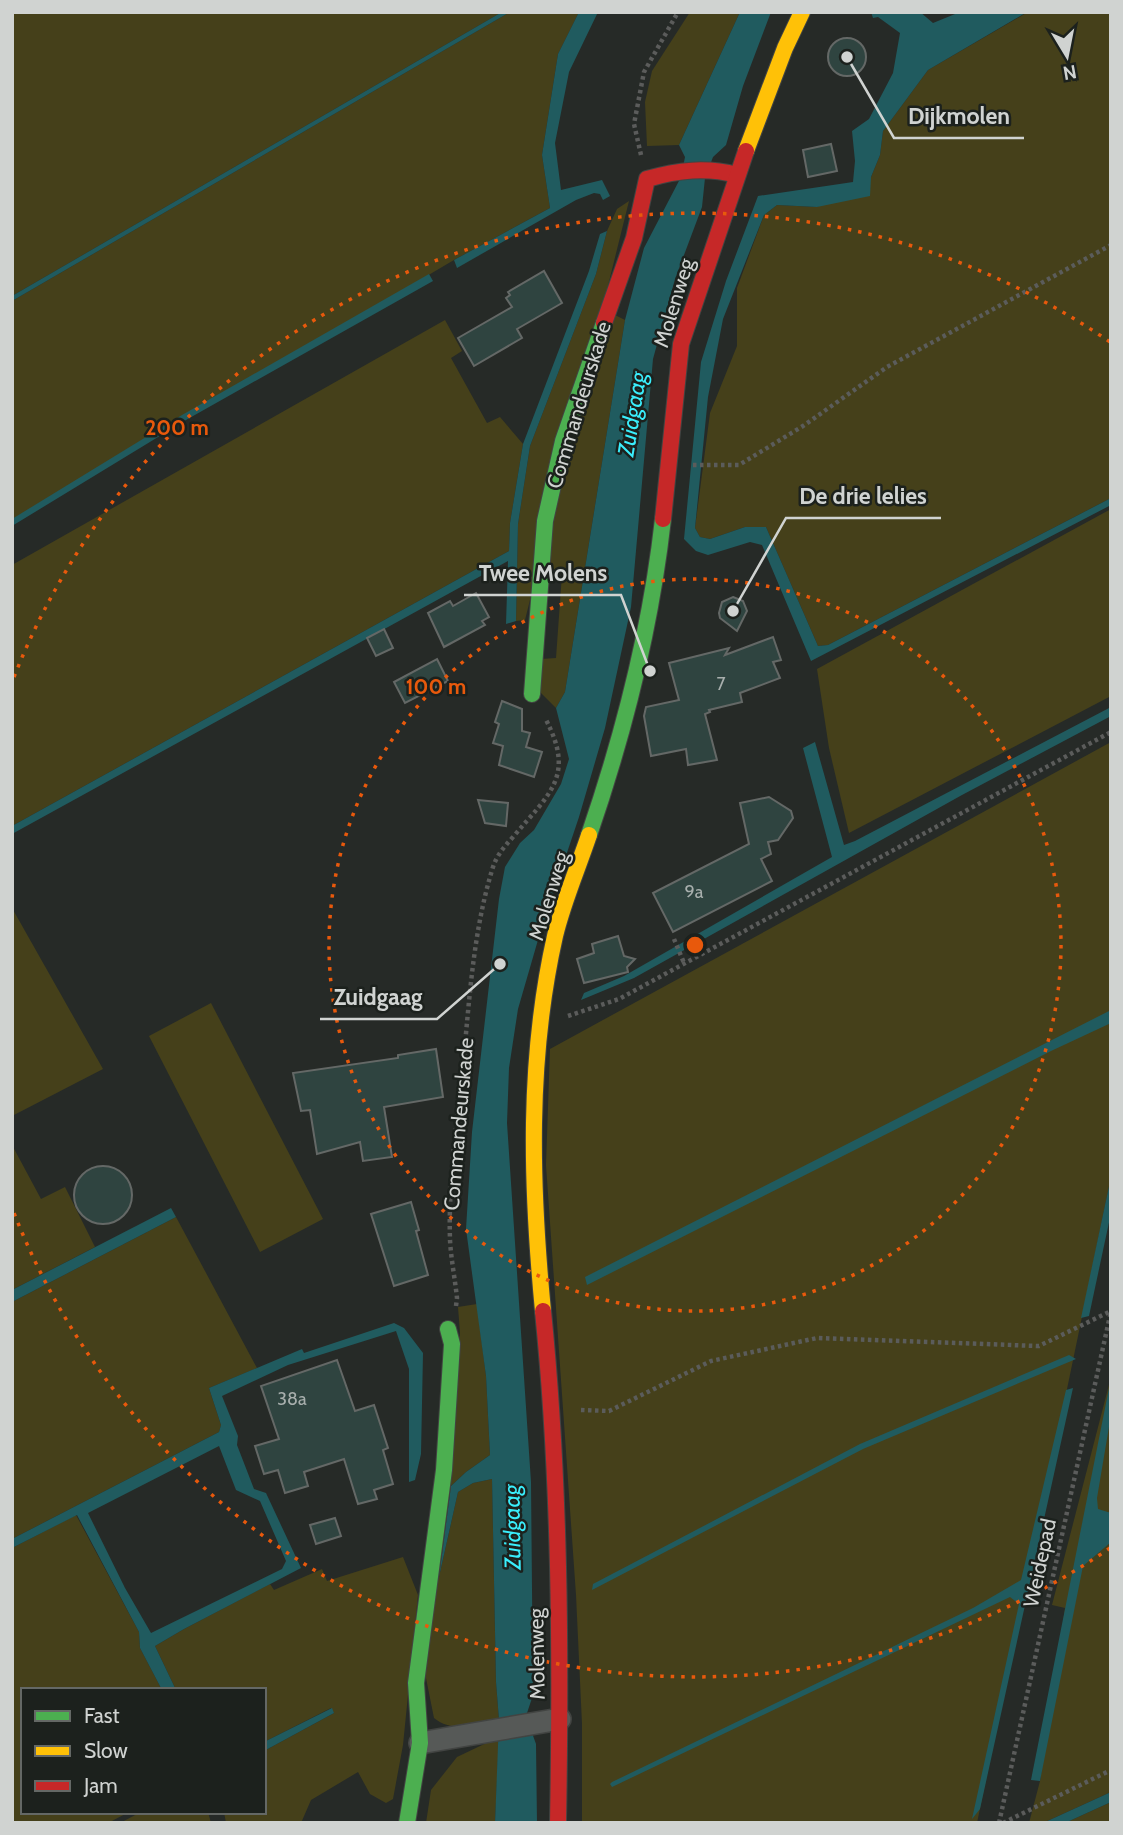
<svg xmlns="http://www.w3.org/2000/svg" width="1123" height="1835" font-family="Cabin,sans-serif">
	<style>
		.green { fill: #45401a }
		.water { fill: #205b5f; fill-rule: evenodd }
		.building { fill: #2f4440; stroke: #646866; stroke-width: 2 }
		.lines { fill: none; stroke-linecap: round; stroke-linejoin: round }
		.street-casing { stroke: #424442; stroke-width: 24 }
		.fast-casing { stroke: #424442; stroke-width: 18 }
		.slow-casing { stroke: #424442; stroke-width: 18 }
		.jam-casing { stroke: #424442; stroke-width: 18 }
		.path { stroke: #5b5c5b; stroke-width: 4.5; stroke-dasharray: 3.5 3.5; stroke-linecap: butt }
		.street { stroke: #565957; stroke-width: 21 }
		.fast { stroke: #4caf50; stroke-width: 16 }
		.slow { stroke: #ffc107; stroke-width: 16 }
		.jam { stroke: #c62828; stroke-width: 16 }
		.ring { fill: none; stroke: #e8590c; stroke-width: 3.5; stroke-dasharray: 3.5 7 }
		.labels { text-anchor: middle; stroke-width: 5; stroke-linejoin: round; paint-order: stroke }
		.number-label { font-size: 18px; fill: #a8afad }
		.street-label { font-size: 21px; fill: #d0d3d1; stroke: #1c211d }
		.water-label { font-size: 23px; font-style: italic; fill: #3aeefc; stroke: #1c211d }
		.centre { fill: #e8590c; stroke: #1c211d; stroke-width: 3.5 }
		.ring-label { font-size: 21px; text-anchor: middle; font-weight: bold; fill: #e8590c; stroke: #1c211d; stroke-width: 5; stroke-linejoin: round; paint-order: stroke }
		.leader { fill: none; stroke: #d0d3d1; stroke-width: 2.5 }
		.callout-dot { fill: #d0d3d1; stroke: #1c211d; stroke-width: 2.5 }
		.callout-label { font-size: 23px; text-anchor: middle; font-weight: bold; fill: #d0d3d1; stroke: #1c211d; stroke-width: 5; stroke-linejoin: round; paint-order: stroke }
	</style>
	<rect width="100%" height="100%" fill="#262a27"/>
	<g class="green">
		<polygon points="12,12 502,12 12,296"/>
		<polygon points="510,12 579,12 558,54 542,155 550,208 454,260 12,520 12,301"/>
		<polygon points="690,12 740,12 679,145 647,146 645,102 652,71"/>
		<polygon points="1028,12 1111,12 1111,498 828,645 818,646 766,527 745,527 710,539 700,537 695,528 710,413 737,346 737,288 764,215 777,205 817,207 871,177 880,155 883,131 928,70"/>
		<polygon points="629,201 525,620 516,621 518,524 530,446 596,274 607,231 617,209"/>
		<polygon points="613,314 625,320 565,692 556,708 539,691 541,659 556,658 562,574 547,568 556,493"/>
		<polygon points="445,320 462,351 451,358 487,423 500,417 523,444 510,523 509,551 12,826 12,565"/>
		<polygon points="1111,509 1111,696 849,833 829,748 817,669"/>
		<polygon points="1111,742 1111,1177 977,1823 582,1823 582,1724 576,1595 546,1165 550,1049"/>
		<polygon points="12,908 103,1069 12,1116"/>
		<polygon points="211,1003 323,1219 260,1252 149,1036"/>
		<polygon points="12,1145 41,1199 65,1187 95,1247 12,1290"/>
		<polygon points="176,1217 257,1368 209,1388 221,1425 219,1432 12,1539 12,1302"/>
		<path d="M477,1304L486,1376L490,1455L466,1472L451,1486L439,1577L458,1492L473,1483L492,1479L496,1682L499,1720C476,1724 454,1734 434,1718L422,1658L460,1333L458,1307Z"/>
		<polygon points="1111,1377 1111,1792 1043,1823 1029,1823 1040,1781 1065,1608 1052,1605"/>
		<polygon points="76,1515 139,1632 140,1648 162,1690 23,1690 23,1812 129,1812 108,1823 12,1823 12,1548"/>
		<polygon points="403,1557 418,1595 403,1745 393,1799 386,1803 370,1794 358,1772 311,1800 301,1823 226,1823 224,1812 264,1812 264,1751 334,1713 331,1708 264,1742 264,1690 176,1690 155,1646 184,1629 270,1584 274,1590 322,1569 327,1581"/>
		<polygon points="499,1737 495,1823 426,1823 431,1790 457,1757"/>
		<polygon points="1111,1802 1111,1823 1065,1823"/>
		<polygon points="141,1812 208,1812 211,1823 120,1823"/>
	</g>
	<g class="water">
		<polygon points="502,12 510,12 12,301 12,296"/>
		<polygon points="579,12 598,12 569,72 555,143 561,190 602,180 610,196 603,200 600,194 594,193 576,200 457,268 454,260 550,208 542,155 558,54"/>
		<polygon points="740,12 771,12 743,86 726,145 713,157 705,178 702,207 675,279 653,359 631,607 605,728 579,817 540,933 518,1009 509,1068 507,1123 531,1482 533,1695 526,1716 536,1744 537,1823 495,1823 499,1720 496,1682 492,1479 473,1483 458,1492 439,1577 451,1486 466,1472 490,1455 486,1376 466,1229 472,1132 499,899 505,867 520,843 534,830 561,784 569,759 556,708 565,692 625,320 644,248 681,177 685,157 679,145"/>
		<polygon points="871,12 920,12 933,23 960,12 1027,12 928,70 883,131 880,155 871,177 870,196 817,207 777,205 764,215 723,319 708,397 695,528 700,537 710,539 745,527 766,527 818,646 828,645 1111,498 1111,505 811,661 762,545 750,542 708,555 696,551 684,539 701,362 726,281 758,196 853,182 855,161 852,131 869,119 893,73 900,33 878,17 873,18"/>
		<polygon points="607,231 596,274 530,446 518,524 516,621 506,624 508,561 12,834 12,826 509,551 510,523 523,444 589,271 600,234"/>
		<polygon points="429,274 433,281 186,420 12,526 12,519 182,415"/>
		<polygon points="1111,707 1111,716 962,795 634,978 581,1000 584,993 624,976 832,857 803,748 815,742 844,845 855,841"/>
		<polygon points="1111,1010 1111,1023 1051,1051 587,1285 585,1277"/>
		<polygon points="1111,1177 1111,1213 1089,1316 1081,1318"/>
		<polygon points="171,1208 176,1217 12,1302 12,1290"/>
		<path d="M394,1323L404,1328L423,1353L421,1454L415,1480L409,1482V1369L396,1331L288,1365L222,1396L238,1436L237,1445L254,1489L266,1493L301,1568L184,1629L155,1646L176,1690H162L140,1648L139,1632L77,1515L12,1548V1539L219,1432L221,1425L209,1388L302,1349L304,1353ZM219,1446L236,1490L260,1501L286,1561L282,1569L151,1633L125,1588L88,1513Z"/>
		<polygon points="1069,1355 1076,1359 863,1449 592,1590 593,1584 860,1444"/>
		<polygon points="1111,1378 1111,1415 1097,1498 1098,1509 1111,1513 1111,1542 1083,1566 1040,1781 1031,1780"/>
		<polygon points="1073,1388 980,1809 972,1819 1019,1604 1010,1597 612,1787 610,1784 612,1782 973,1608 1021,1580 1066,1390"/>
		<polygon points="332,1708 334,1713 264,1751 264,1742"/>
		<polygon points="1111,1792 1111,1802 1065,1823 1043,1823"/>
	</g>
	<g class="building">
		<circle cx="847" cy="57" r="19"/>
		<polygon points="831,144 837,171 808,177 803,150"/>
		<polygon points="544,271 562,303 517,329 522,338 474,366 458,338 512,307 506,298 510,295 508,292"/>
		<polygon points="476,593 489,617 482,621 485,625 444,647 428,613 450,601 453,606"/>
		<polygon points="733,597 743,601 747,611 737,631 720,618 719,613 722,602"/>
		<polygon points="384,629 393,648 376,656 367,638"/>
		<polygon points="773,637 781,660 773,662 780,678 740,693 742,702 709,710 710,712 705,714 717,760 688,765 686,749 651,756 644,716 646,707 679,700 669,663 729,648 725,655"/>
		<polygon points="437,659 448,681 405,703 394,682"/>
		<polygon points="502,701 522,709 522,731 530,733 526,747 542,752 534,777 499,765 503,746 493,743 499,724 495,722"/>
		<polygon points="769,797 791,811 793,818 778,840 768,842 771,854 761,859 772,881 673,932 653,893 749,844 740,803"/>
		<polygon points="478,800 508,803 506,826 485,823"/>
		<polygon points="618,936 624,956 635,959 627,967 628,972 584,983 577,959 594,953 592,944"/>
		<polygon points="436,1049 443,1097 384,1107 392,1157 363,1161 360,1142 317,1154 310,1110 301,1111 293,1073 398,1058 398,1055"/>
		<circle cx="103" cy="1195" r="29"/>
		<polygon points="411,1202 419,1230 416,1231 428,1275 394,1286 371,1214"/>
		<polygon points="337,1360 355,1411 374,1405 388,1448 383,1450 393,1484 374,1490 377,1499 358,1504 344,1459 304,1472 308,1486 285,1493 278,1470 264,1474 255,1446 279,1439 261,1386"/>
		<polygon points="335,1518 341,1536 316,1544 310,1525"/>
	</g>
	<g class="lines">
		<g class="street-casing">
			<polyline id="street" points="420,1743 560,1719"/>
		</g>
		<g class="fast-casing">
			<g id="fast">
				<polyline points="532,694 545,521 563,441 604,323"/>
				<path d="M589,835C624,733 651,627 663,519"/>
				<polyline points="407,1823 420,1743 416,1683 444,1470 452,1344 448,1329"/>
			</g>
		</g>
		<g class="slow-casing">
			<g id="slow">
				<polyline points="746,151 785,48 802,12"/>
				<path d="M543,1311C531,1185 527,1060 555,936C563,902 578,868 589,835"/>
			</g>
		</g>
		<g class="jam-casing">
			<g id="jam">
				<path d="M604,323L634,238L647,179C678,170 706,167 737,175"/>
				<polyline points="663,519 681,344 746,151"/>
				<path d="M543,1311C560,1480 561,1653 558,1823"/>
			</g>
		</g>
		<g class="path">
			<polyline points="641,155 634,124 644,72 678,12"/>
			<polyline points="693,465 739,465 803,426 887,367 1111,245"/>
			<polyline points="674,939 684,963"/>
			<polyline points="568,1016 619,999 1111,732"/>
			<path d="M456,1306L457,1298C455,1279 451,1259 450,1240C448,1181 458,1114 464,1055C470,992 474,928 493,867C497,855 504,847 513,837C550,793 576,776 545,718"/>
			<polyline points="581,1410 609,1411 711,1361 817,1338 1039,1346 1111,1311"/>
			<polyline points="999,1823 1111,1311"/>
			<polyline points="1003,1823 1111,1770"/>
		</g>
		<use href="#street" class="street"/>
		<use href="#fast" class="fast"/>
		<use href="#slow" class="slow"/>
		<use href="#jam" class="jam"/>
	</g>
	<g class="ring">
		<circle cx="695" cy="945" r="366"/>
		<path d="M1110 1548A732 732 0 0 1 14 1213M14 677A732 732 0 0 1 1110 342"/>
	</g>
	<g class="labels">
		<g class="number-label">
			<text x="721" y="690">7</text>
			<text x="694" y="898">9a</text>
			<text x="292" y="1405">38a</text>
		</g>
		<g class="street-label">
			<text transform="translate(674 303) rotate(-73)" y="7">Molenweg</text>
			<text transform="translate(579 405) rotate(-73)" y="7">Commandeurskade</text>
			<text transform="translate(549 896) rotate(-73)" y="7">Molenweg</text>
			<text transform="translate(459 1124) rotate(-85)" y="7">Commandeurskade</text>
			<text transform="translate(1040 1563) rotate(-78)" y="7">Weidepad</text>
			<text transform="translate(537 1654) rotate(-91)" y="7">Molenweg</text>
		</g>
		<g class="water-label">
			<text transform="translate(632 414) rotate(-81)" y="8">Zuidgaag</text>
			<text transform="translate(512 1527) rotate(-91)" y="8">Zuidgaag</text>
		</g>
	</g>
	<circle cx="695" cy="945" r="10" class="centre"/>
	<g class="ring-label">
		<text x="177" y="435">200 m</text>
		<text x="436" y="694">100 m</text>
	</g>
	<path class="leader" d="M847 57L894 138H1024M733 611L786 518H941M650 671L621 595H464M500 964L437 1019H320"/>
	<g class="callout-dot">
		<circle cx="847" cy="57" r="7"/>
		<circle cx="733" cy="611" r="7"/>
		<circle cx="650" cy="671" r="7"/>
		<circle cx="500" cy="964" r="7"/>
	</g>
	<g class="callout-label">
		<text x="959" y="124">Dijkmolen</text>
		<text x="863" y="504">De drie lelies</text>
		<text x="543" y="581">Twee Molens</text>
		<text x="378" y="1005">Zuidgaag</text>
	</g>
	<rect width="1123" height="1835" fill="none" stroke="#d0d3d1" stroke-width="28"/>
	<rect x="21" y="1688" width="245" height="126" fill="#1c211d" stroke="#646865" stroke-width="2"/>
	<rect x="35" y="1711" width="35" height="10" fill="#4caf50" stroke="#646865" stroke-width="2"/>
	<text x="84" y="1723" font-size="21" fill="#d0d3d1">Fast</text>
	<rect x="35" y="1746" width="35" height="10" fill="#ffc107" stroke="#646865" stroke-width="2"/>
	<text x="84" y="1758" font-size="21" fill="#d0d3d1">Slow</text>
	<rect x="35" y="1781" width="35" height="10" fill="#c62828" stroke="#646865" stroke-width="2"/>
	<text x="84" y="1793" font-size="21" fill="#d0d3d1">Jam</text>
	<g transform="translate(1067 56) rotate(170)" stroke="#1c211d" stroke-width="5" paint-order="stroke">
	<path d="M0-5L12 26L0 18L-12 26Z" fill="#d0d3d1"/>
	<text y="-10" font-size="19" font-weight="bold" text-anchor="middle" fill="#d0d3d1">N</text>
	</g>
</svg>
